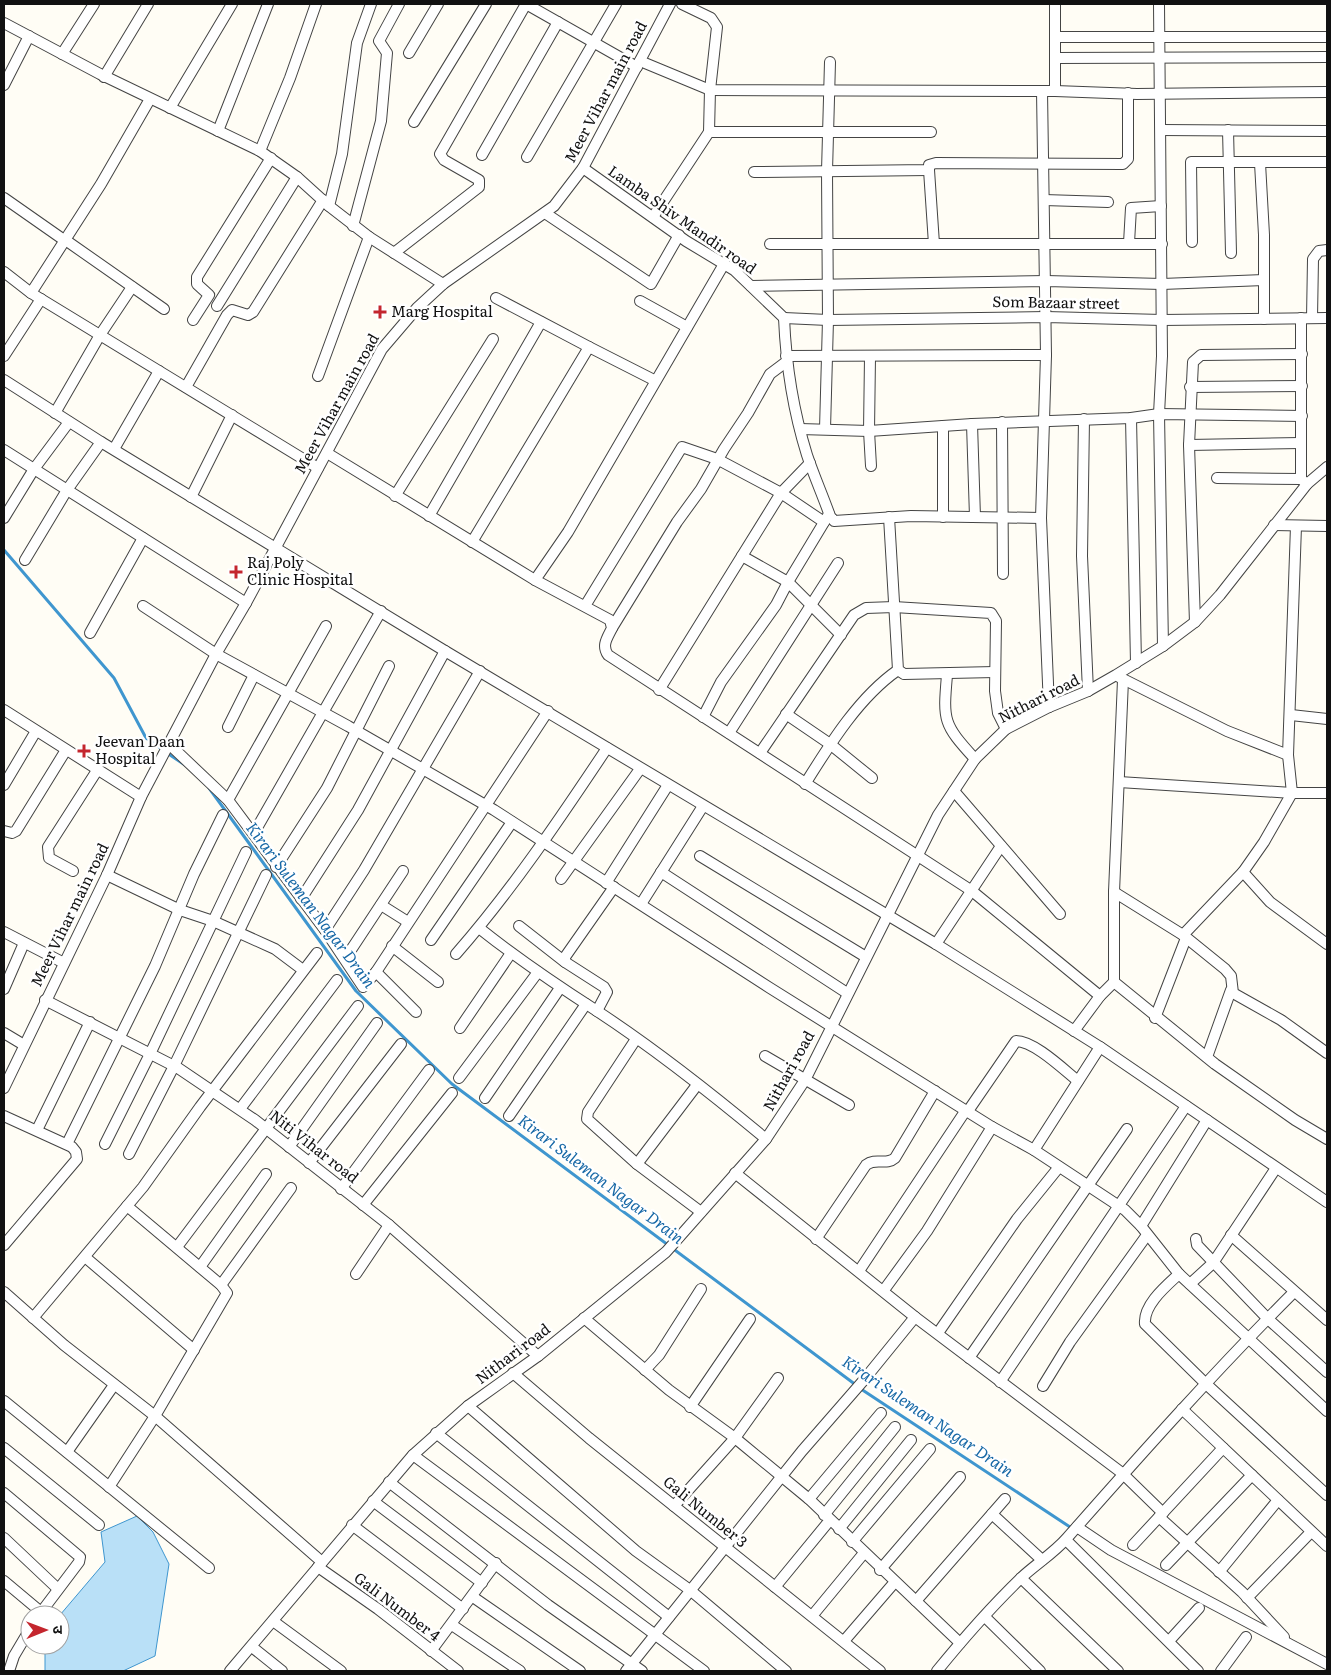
<svg xmlns="http://www.w3.org/2000/svg" width="1331" height="1675" font-family="Literata,'Noto Sans Devanagari',serif">
	<style>
		.water { fill: #b9e0f7; stroke: #3f96cf }
		.lines { fill: none; stroke-linecap: round; stroke-linejoin: round }
		.stream { stroke: #3f96cf; stroke-width: 3 }
		.minor-casing { stroke: #444; stroke-width: 12 }
		.minor { stroke: #fff; stroke-width: 10 }
		.poi-dot { fill: #c4262e; stroke: #fff; stroke-width: 2 }
		.labels { text-anchor: middle; stroke-width: 5; stroke-linejoin: round; paint-order: stroke }
		.street-label { font-size: 15px; fill: #111; stroke: #fff }
		.poi-label { font-size: 15px; fill: #111; stroke: #fff; text-anchor: start }
		.water-label { font-size: 16px; font-style: italic; fill: #1768a6; stroke: #fff }
	</style>
	<rect width="100%" height="100%" fill="#fffdf5"/>
	<polygon class="water" points="137,1516 153,1532 169,1564 155,1656 123,1671 45,1671 45,1654 48,1645 60,1645 60,1615 105,1562 101,1532"/>
	<g class="lines">
		<g class="stream">
			<polyline points="4,550 114,678 146,738 162,749"/>
			<polyline points="167,753 185,765"/>
			<polyline points="209,788 356,991 452,1084 864,1391 1073,1529"/>
		</g>
		<g class="minor-casing">
			<g id="minor">
				<polyline points="526,4 637,67"/>
				<polyline points="1159,4 1162,356 1159,414 1163,646"/>
				<polyline points="4,23 100,74 260,151 297,177 329,206 369,237 443,284"/>
				<polyline points="1055,37 1327,37"/>
				<polyline points="409,53 438,4"/>
				<polyline points="62,54 94,4"/>
				<polyline points="1055,58 1327,57"/>
				<polyline points="640,61 710,90 1042,91"/>
				<polyline points="104,77 148,4"/>
				<polyline points="4,85 29,36"/>
				<polyline points="1055,91 1137,94 1327,92"/>
				<polyline points="170,108 232,4"/>
				<polyline points="414,122 486,4"/>
				<polyline points="1161,130 1327,131"/>
				<polyline points="1228,130 1231,253"/>
				<polyline points="218,131 268,4"/>
				<polyline points="709,132 931,132"/>
				<polyline points="260,151 290,78 316,4"/>
				<polyline points="482,155 558,22"/>
				<polyline points="527,157 616,4"/>
				<polyline points="1260,163 1264,235 1264,319"/>
				<polyline points="583,168 686,241 734,270 784,318"/>
				<polyline points="929,170 934,244"/>
				<polyline points="754,172 929,170 929,165 936,163 1123,164 1128,159 1128,93"/>
				<polyline points="4,198 64,240"/>
				<polyline points="1044,200 1108,202"/>
				<polyline points="329,206 342,154 357,43 371,4"/>
				<polyline points="545,213 651,284 679,235"/>
				<polyline points="653,217 709,132 710,90 717,27 711,18 682,4"/>
				<polyline points="353,226 381,121 387,53 379,41 399,4"/>
				<polyline points="64,239 164,309"/>
				<polyline points="1192,242 1191,162 1327,162"/>
				<polyline points="1129,243 1131,208 1161,206"/>
				<polyline points="770,244 1162,244"/>
				<polyline points="394,253 479,187 479,180 444,160 440,154 526,4"/>
				<path d="M724,264L568,532L535,580L610,620L612,628C608,637 601,645 608,655L972,891L1100,996"/>
				<polyline points="4,272 31,293 318,468"/>
				<polyline points="751,286 1046,281 1162,284 1264,280"/>
				<polyline points="31,293 101,184 150,99"/>
				<polyline points="496,298 589,347"/>
				<polyline points="640,301 687,327"/>
				<polyline points="217,306 297,177"/>
				<polyline points="784,318 828,320 1046,317 1162,320 1327,318"/>
				<path d="M784,318C786,365 793,410 807,455C814,476 823,496 830,516L834,521L911,516L1041,518"/>
				<polyline points="1301,318 1301,479 1307,484"/>
				<polyline points="1312,318 1313,259 1319,251 1327,250"/>
				<polyline points="193,320 209,295 197,284 197,277 271,158"/>
				<polyline points="4,356 41,299"/>
				<polyline points="786,356 1046,355"/>
				<polyline points="870,357 869,431 871,466"/>
				<polyline points="318,376 369,237"/>
				<polyline points="4,380 101,442 445,651 936,944 1100,1047 1327,1202"/>
				<polyline points="186,387 227,315 232,310 248,315 253,312 323,200"/>
				<polyline points="1190,387 1302,386"/>
				<polyline points="55,413 100,335 132,287"/>
				<polyline points="1131,418 1136,663"/>
				<polyline points="1084,419 1082,556 1088,691"/>
				<polyline points="1002,422 1003,574"/>
				<polyline points="972,424 975,517"/>
				<polyline points="800,429 869,431 972,424 1131,418 1159,414 1302,416"/>
				<polyline points="825,429 828,320 827,171 830,62"/>
				<polyline points="1189,445 1300,443"/>
				<polyline points="114,449 159,371"/>
				<polyline points="4,450 246,603"/>
				<polyline points="327,453 535,580"/>
				<polyline points="1217,478 1301,479"/>
				<polyline points="395,496 493,339"/>
				<polyline points="191,497 232,415"/>
				<polyline points="429,516 541,322"/>
				<polyline points="889,517 898,670 904,674 995,672"/>
				<polyline points="943,517 943,426"/>
				<polyline points="4,518 34,469 69,422"/>
				<polyline points="1274,525 1327,526"/>
				<polyline points="472,542 589,347 654,380"/>
				<polyline points="742,556 781,493 824,522"/>
				<polyline points="25,560 67,490 101,442"/>
				<polyline points="143,606 216,654 348,726 494,810 770,988 992,1127 1034,1150 1125,1210 1141,1226 1179,1274 1327,1411"/>
				<polyline points="585,606 682,447 717,459 781,493 810,463"/>
				<polyline points="1195,622 1189,445 1193,362 1201,355 1302,354"/>
				<polyline points="612,628 677,522 701,489 724,449 748,413 770,374 786,362"/>
				<polyline points="90,633 143,538"/>
				<path d="M947,675C943,721 943,724 975,759"/>
				<polyline points="1119,677 1227,731 1288,755"/>
				<polyline points="1123,680 1114,892 1114,982 1215,1064 1295,1120 1327,1139"/>
				<polyline points="659,690 742,556 788,582 829,514"/>
				<polyline points="1049,707 1041,518 1046,355 1042,91 1055,91 1055,4"/>
				<polyline points="4,710 141,797"/>
				<polyline points="786,714 830,744 872,778"/>
				<polyline points="1291,715 1327,719"/>
				<polyline points="703,717 721,682 776,605 788,582 841,635"/>
				<polyline points="228,727 254,675"/>
				<polyline points="729,733 838,563"/>
				<polyline points="169,744 228,800 325,930 363,987 376,972 548,711"/>
				<polyline points="760,753 854,615 866,608 894,607 991,613 996,621 995,691 998,713 1006,729"/>
				<polyline points="1119,782 1292,793 1327,793"/>
				<path d="M805,784C830,744 859,697 898,670"/>
				<polyline points="4,785 36,731"/>
				<polyline points="954,791 1060,914"/>
				<polyline points="228,800 326,626"/>
				<polyline points="4,831 12,833 16,831 66,750"/>
				<polyline points="254,833 381,611"/>
				<polyline points="700,856 866,957"/>
				<polyline points="276,867 327,788 389,666"/>
				<polyline points="73,871 49,858 48,847 98,769"/>
				<polyline points="661,872 847,993"/>
				<polyline points="1243,872 1270,902 1327,944"/>
				<polyline points="107,875 180,910 213,921 275,949 303,970"/>
				<polyline points="561,879 640,769"/>
				<polyline points="606,883 668,785"/>
				<polyline points="1114,892 1183,935 1225,969 1231,976 1233,993 1281,1020 1327,1053"/>
				<polyline points="301,899 358,810 445,651"/>
				<polyline points="641,904 703,806"/>
				<polyline points="381,905 408,922"/>
				<polyline points="519,926 565,962"/>
				<path d="M479,928C518,959 555,984 597,1011C655,1049 712,1094 766,1139"/>
				<polyline points="325,930 364,870 480,671"/>
				<polyline points="4,932 64,963"/>
				<polyline points="1183,935 1243,872 1264,842 1292,793 1288,755 1296,526"/>
				<polyline points="431,940 512,822"/>
				<polyline points="936,944 1001,846"/>
				<polyline points="392,946 438,982"/>
				<path d="M456,954C512,890 559,820 607,748"/>
				<polyline points="345,959 403,871"/>
				<polyline points="376,972 416,1012"/>
				<polyline points="4,989 24,943"/>
				<polyline points="45,1000 178,1068 255,1120 389,1225 538,1356"/>
				<polyline points="597,1011 607,992 604,987 565,962 565,957 614,887"/>
				<polyline points="1155,1018 1186,938"/>
				<polyline points="460,1028 511,953"/>
				<polyline points="1074,1031 1100,996 1114,982"/>
				<polyline points="4,1033 24,1045"/>
				<polyline points="636,1039 588,1112 587,1119 637,1164 701,1212"/>
				<polyline points="765,1056 849,1105"/>
				<polyline points="1207,1057 1231,990"/>
				<polyline points="459,1078 538,972"/>
				<polyline points="4,1088 107,875 141,797 216,654 246,603 382,349 417,308 443,284 554,206 583,168 670,4"/>
				<polyline points="485,1098 560,988"/>
				<polyline points="240,1109 337,980"/>
				<path d="M968,1111L1016,1041C1034,1041 1063,1069 1078,1081"/>
				<polyline points="4,1116 72,1147 76,1152 77,1159 4,1245"/>
				<polyline points="509,1116 586,1004"/>
				<polyline points="37,1130 90,1022"/>
				<polyline points="67,1144 155,966 194,874 223,815"/>
				<polyline points="105,1144 150,1054 246,852"/>
				<polyline points="289,1147 377,1023"/>
				<polyline points="1034,1150 1100,1047"/>
				<polyline points="129,1154 174,1066 266,875"/>
				<polyline points="309,1163 401,1044"/>
				<polyline points="637,1164 697,1085"/>
				<polyline points="735,1173 915,1317 1122,1473 1163,1513"/>
				<polyline points="341,1189 429,1070"/>
				<polyline points="363,1205 452,1093"/>
				<polyline points="1141,1226 1207,1120"/>
				<polyline points="1231,1235 1327,1320"/>
				<path d="M816,1239L866,1165C876,1157 886,1166 895,1158L935,1091"/>
				<polyline points="1196,1239 1197,1245 1268,1319 1327,1372"/>
				<polyline points="177,1247 358,1006"/>
				<polyline points="85,1257 194,1350"/>
				<polyline points="200,1267 266,1174"/>
				<polyline points="859,1271 966,1110"/>
				<polyline points="356,1274 389,1225"/>
				<path d="M1179,1274C1166,1286 1143,1305 1145,1324L1205,1383L1327,1495"/>
				<polyline points="1190,1284 1213,1263 1276,1168"/>
				<polyline points="221,1285 291,1188"/>
				<polyline points="884,1290 927,1231 992,1127"/>
				<polyline points="4,1292 64,1345 155,1416 322,1562"/>
				<polyline points="33,1318 143,1187 200,1107 317,953"/>
				<polyline points="584,1318 669,1390 735,1438 809,1499 960,1643"/>
				<polyline points="938,1333 1017,1219 1059,1167"/>
				<polyline points="969,1358 1127,1129"/>
				<polyline points="645,1370 659,1355 701,1289"/>
				<polyline points="513,1373 589,1438 880,1671"/>
				<polyline points="1000,1382 1186,1106"/>
				<polyline points="1043,1386 1070,1342 1147,1235"/>
				<polyline points="4,1401 209,1568"/>
				<polyline points="468,1406 636,1551 690,1590 786,1671"/>
				<polyline points="690,1407 750,1319"/>
				<polyline points="1182,1409 1327,1546"/>
				<polyline points="436,1433 669,1617"/>
				<polyline points="4,1448 99,1525"/>
				<polyline points="67,1452 114,1385"/>
				<polyline points="413,1455 704,1671"/>
				<polyline points="389,1482 548,1605 642,1671"/>
				<polyline points="109,1487 155,1416 227,1293 221,1285 127,1206"/>
				<polyline points="4,1493 80,1557 79,1562 39,1615"/>
				<polyline points="809,1499 881,1413"/>
				<polyline points="373,1501 482,1583"/>
				<polyline points="674,1506 735,1438 778,1378"/>
				<polyline points="992,1514 1042,1560"/>
				<polyline points="824,1515 895,1427"/>
				<polyline points="1159,1517 1242,1592 1284,1637"/>
				<polyline points="352,1525 463,1609"/>
				<polyline points="1077,1527 1111,1550 1327,1664"/>
				<polyline points="839,1529 911,1440"/>
				<polyline points="4,1538 58,1589"/>
				<polyline points="1066,1540 1198,1671"/>
				<polyline points="852,1542 930,1449"/>
				<polyline points="1133,1545 1223,1448"/>
				<polyline points="1166,1565 1252,1475"/>
				<polyline points="318,1567 378,1609 458,1671"/>
				<polyline points="880,1570 960,1477"/>
				<polyline points="1219,1572 1278,1500"/>
				<polyline points="1021,1578 1118,1671"/>
				<polyline points="4,1581 41,1612"/>
				<polyline points="775,1587 830,1520"/>
				<polyline points="473,1597 580,1671"/>
				<polyline points="1247,1598 1311,1532"/>
				<polyline points="916,1601 1005,1499"/>
				<polyline points="812,1616 864,1553"/>
				<polyline points="985,1617 1040,1671"/>
				<polyline points="273,1621 341,1671"/>
				<polyline points="452,1625 520,1671"/>
				<polyline points="844,1641 894,1583"/>
				<polyline points="1169,1641 1199,1608"/>
				<polyline points="252,1647 282,1671"/>
				<polyline points="431,1651 496,1563"/>
				<polyline points="9,1671 14,1656 30,1629"/>
				<polyline points="230,1671 413,1455 468,1406 538,1356 666,1252 766,1139 805,1080 938,815 975,759 1006,729 1049,707 1088,691 1116,675 1163,646 1195,622 1220,595 1307,484 1327,467"/>
				<polyline points="626,1671 802,1451 863,1381 915,1317"/>
				<path d="M937,1671C963,1639 991,1607 1021,1578C1036,1564 1054,1553 1067,1538C1141,1454 1215,1371 1294,1292"/>
				<polyline points="1221,1671 1246,1637"/>
			</g>
		</g>
		<use href="#minor" class="minor"/>
	</g>
	<g class="poi-dot">
		<path d="M377.5 304.5h5v5h5v5h-5v5h-5v-5h-5v-5h5z"/>
		<path d="M233.5 564.5h5v5h5v5h-5v5h-5v-5h-5v-5h5z"/>
		<path d="M81.5 743.5h5v5h5v5h-5v5h-5v-5h-5v-5h5z"/>
	</g>
	<g class="labels">
		<g class="street-label">
			<text transform="translate(606 92) rotate(-62)" y="5">Meer Vihar main road</text>
			<text transform="translate(682 220) rotate(35)" y="5">Lamba Shiv Mandir road</text>
			<text transform="translate(1056 303) rotate(1)" y="5">Som Bazaar street</text>
			<text transform="translate(337 404) rotate(-61)" y="5">Meer Vihar main road</text>
			<text transform="translate(1039 699) rotate(-27)" y="5">Nithari road</text>
			<text transform="translate(70 915) rotate(-64)" y="5">Meer Vihar main road</text>
			<text transform="translate(789 1071) rotate(-61)" y="5">Nithari road</text>
			<text transform="translate(314 1147) rotate(38)" y="5">Niti Vihar road</text>
			<text transform="translate(513 1354) rotate(-37)" y="5">Nithari road</text>
			<text transform="translate(705 1512) rotate(39)" y="5">Gali Number 3</text>
			<text transform="translate(397 1607) rotate(37)" y="5">Gali Number 4</text>
		</g>
		<g class="poi-label">
			<text x="391" y="317">Marg Hospital</text>
			<text x="247" y="568">Raj Poly<tspan x="247" dy="17">Clinic Hospital</tspan></text>
			<text x="95" y="747">Jeevan Daan<tspan x="95" dy="17">Hospital</tspan></text>
		</g>
		<g class="water-label">
			<text transform="translate(311 905) rotate(53)" y="6">Kirari Suleman Nagar Drain</text>
			<text transform="translate(601 1179) rotate(37)" y="6">Kirari Suleman Nagar Drain</text>
			<text transform="translate(928 1416) rotate(34)" y="6">Kirari Suleman Nagar Drain</text>
		</g>
	</g>
	<rect width="1331" height="1675" fill="none" stroke="#111111" stroke-width="10"/>
	<g transform="translate(45 1630) rotate(89)"><circle r="24" fill="#ffffff" stroke="#a0a0a0"/>
	<path d="M0-4L9 19L0 12L-9 19Z" fill="#c4262e"/>
	<text y="-8" font-size="14" font-weight="bold" text-anchor="middle" fill="#111111">उ</text>
	</g>
</svg>
